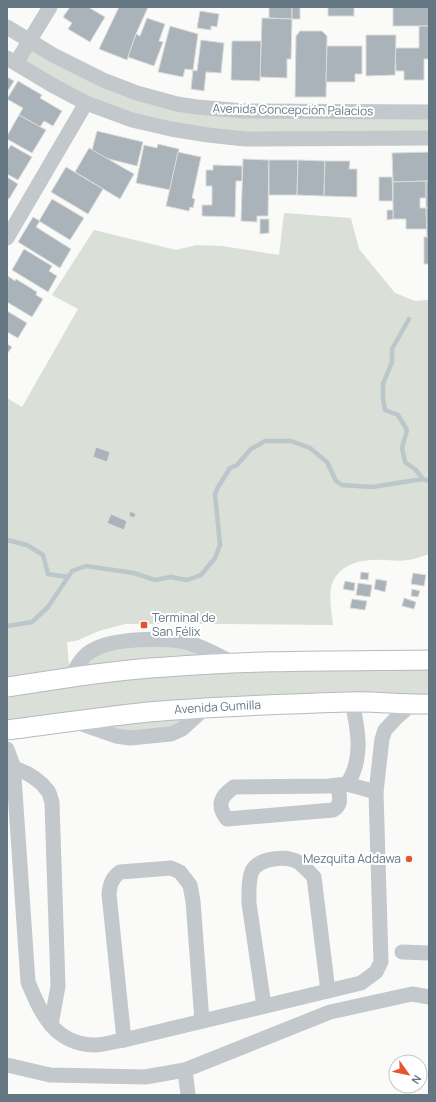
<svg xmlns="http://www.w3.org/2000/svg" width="436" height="1102" font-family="Manrope,sans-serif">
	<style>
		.green { fill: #dadfd7 }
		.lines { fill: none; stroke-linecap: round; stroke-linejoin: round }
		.stream { stroke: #bbc7cb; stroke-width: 4.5 }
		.building { fill: #aab3b9; stroke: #dcdcda }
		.major-casing { stroke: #b5babe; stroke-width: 21 }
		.minor { stroke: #c3c8cc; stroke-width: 15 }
		.major { stroke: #fff; stroke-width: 19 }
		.poi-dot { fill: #e4572e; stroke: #fff; stroke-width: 1.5 }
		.labels { text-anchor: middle; stroke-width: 4; stroke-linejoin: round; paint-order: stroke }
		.street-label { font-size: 12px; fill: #657683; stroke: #fff }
		.poi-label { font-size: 12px; fill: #657683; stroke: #fff; text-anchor: start }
	</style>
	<rect width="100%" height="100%" fill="#fafaf8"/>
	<g class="green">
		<polygon points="30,41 177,104 429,112 429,138 267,138 151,125 16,63"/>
		<path d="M284,213L351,218L359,249L395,293L415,301L429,300V554C422,556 415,559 408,560C397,562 385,559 374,560C355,560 335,568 331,588C329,600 332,614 333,625L223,624H125L99,631L76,641L67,642L70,677L85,656L171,640L234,663L429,660V704L222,707L182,729L130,738L72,721L7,730V398L22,407L78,309L52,295L94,230L176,250L196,245L222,246L279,255Z"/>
	</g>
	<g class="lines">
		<g class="stream">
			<polyline points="409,319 392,349 392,362 383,384 383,399 385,410 398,415 407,430 402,448 405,462 416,470 423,479"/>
			<polyline points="7,540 27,545 43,555 48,574 68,577"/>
			<polyline points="7,626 32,622 48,607 72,571 86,566 134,573 155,580 171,577 187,580 201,575 215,558 220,545 215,494 218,487 230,468 237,465 251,449 265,441 291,441 310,448 327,462 336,481 342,485 372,487 423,479 429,481"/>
		</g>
	</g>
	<g class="building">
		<polygon points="70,7 88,7 105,17 90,42 68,29 72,23 63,17"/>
		<polygon points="119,7 148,7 136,34 127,60 99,49"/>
		<polygon points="269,7 292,7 292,19 269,18"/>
		<rect x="292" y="7" width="8" height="12"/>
		<rect x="328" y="7" width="26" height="9"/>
		<rect x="393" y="7" width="36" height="19"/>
		<polygon points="200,11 219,14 217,27 211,26 211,30 197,28"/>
		<polygon points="147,18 165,24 159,41 163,42 154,66 128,57 136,34 140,36"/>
		<polygon points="262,18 292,19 291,59 287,59 287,78 260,77"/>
		<polygon points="170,26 198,34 193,70 185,69 183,77 158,72"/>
		<polygon points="419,26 429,26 429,59 424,59 424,80 404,80 404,71 396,71 395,48 419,48"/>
		<polygon points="300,31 322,31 327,36 326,97 295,97 296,36"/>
		<polygon points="366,35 396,35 395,75 366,76"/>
		<polygon points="201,40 224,43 221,73 206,72 204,91 191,89 193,70 197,71"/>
		<polygon points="232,41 261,41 260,81 231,80"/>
		<polygon points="327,46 362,46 362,74 355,74 355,82 326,82"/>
		<polygon points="7,77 14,81 7,92"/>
		<polygon points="18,81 42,95 40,98 62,111 53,126 44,121 40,127 19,115 23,108 7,99"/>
		<polygon points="19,115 46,130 32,153 7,139 7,136"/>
		<polygon points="97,131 143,142 137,166 105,158 92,150"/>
		<polygon points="158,144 179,149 170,190 136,183 144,145 157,148"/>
		<polygon points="11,145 32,157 18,180 7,174 7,151"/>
		<polygon points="89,148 134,174 120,199 75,172"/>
		<polygon points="178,152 201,157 192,198 195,199 193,208 190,207 189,211 166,206"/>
		<polygon points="429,152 429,181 393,182 392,153"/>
		<polygon points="243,159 269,160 268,216 257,216 257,222 241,221"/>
		<polygon points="269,160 298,160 297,195 269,195"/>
		<polygon points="298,160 325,161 324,196 297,195"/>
		<polygon points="325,161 350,161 349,169 357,169 357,197 324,196"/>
		<polygon points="213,165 242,166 242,181 236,181 235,217 202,216 202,205 212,205 212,186 206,186 206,170 213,170"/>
		<polygon points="66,167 103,189 88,214 51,192"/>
		<polygon points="7,177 18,184 9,199 7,198"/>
		<polygon points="379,177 392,177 393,201 379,201"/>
		<polygon points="426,181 426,198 420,198 420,208 426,208 427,229 406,229 406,219 393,219 393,182"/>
		<rect x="426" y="181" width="3" height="27"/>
		<polygon points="52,199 84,218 70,240 39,221"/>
		<polygon points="426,208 429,208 429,237 427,237"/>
		<polygon points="387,210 393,210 393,219 387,220"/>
		<polygon points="33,217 40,221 36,227 71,249 60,268 18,242"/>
		<polygon points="260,219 269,219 269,233 260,234"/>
		<rect x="424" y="237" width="5" height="27"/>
		<polygon points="24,249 52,266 49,271 57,276 48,292 12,270"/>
		<polygon points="8,276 15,281 16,279 37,292 36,295 43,299 32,317 7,302"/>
		<polygon points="7,311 27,323 18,338 7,332"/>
		<polygon points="7,344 12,347 7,354"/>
		<polygon points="96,447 110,452 107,462 93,457"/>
		<polygon points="130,511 136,514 134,518 129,516"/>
		<polygon points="111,514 127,521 124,530 107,523"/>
		<polygon points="361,572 369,573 368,580 360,579"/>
		<polygon points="413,573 426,575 424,586 411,584"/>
		<polygon points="376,579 387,581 385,592 374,589"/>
		<polygon points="345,581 355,583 354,591 343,589"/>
		<polygon points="358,583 372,585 370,597 356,595"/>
		<polygon points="412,589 420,591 418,597 411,596"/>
		<polygon points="404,598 416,602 414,609 402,606"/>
		<polygon points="352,599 367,601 365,610 350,608"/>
	</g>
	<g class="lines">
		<g class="major-casing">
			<g id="major">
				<path d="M7,687C60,679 113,670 166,667C254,660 341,661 429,660"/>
				<path id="s1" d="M7,730C54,724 101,717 148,712C215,706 283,704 350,702C377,701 403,705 429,704"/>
			</g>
		</g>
		<g class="minor">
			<polyline points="7,27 53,55 103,80 137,93 177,104 197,107 244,111 429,112"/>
			<polyline points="7,58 52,85 86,103 132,120 171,129 208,135 245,139 429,138"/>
			<polyline points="16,63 50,7"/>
			<polyline points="7,238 86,103"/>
			<path d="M70,678C76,668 82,655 93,650C114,638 165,637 189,643C204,647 219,656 233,663"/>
			<polyline points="73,721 116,736 130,738 171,734 182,729 205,708"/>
			<path d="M7,749L14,768V777L28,982C41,1013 54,1044 94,1045C104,1045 115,1041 124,1040L361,983L376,972L381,962L376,792L382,739L385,730L398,716L412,704"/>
			<path d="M14,768C26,772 40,780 48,791C50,794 51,799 52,803L58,986L51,1025"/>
			<polyline points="347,784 376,792"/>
			<path d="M338,785C339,795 343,805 333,810L227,819C216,805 221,796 234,787L329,786L347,784C364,759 358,729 352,702"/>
			<polyline points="402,952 429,953"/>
			<path d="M264,1006L249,903C249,892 248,881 252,871C259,858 286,855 298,862C304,866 309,872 314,877L328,991"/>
			<path d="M124,1040L109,894C110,884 112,878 120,872L171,868L180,872L190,885L193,901L202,1021"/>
			<polyline points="7,1065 50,1075 145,1077 185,1070 330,1012 412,994 429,997"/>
			<polyline points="185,1070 188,1095"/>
		</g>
		<use href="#major" class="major"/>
	</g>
	<g class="poi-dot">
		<rect x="140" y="621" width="8" height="8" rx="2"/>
		<circle cx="409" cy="859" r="4"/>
	</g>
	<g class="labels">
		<g class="street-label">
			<text transform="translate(293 110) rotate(1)" y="4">Avenida Concepción Palacios</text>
			<text dy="4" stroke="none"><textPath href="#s1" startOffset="212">Avenida Gumilla</textPath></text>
		</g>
		<g class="poi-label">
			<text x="152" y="622">Terminal de<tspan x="152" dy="14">San Félix</tspan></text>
			<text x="401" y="863" text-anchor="end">Mezquita Addawa</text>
		</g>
	</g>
	<rect width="436" height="1102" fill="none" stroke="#657683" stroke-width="16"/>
	<g transform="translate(408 1074) rotate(123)"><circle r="19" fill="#ffffff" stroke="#c1c8cd"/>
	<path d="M0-3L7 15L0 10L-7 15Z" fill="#e4572e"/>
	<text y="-6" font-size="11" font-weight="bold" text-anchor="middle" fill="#657683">N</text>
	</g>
</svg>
